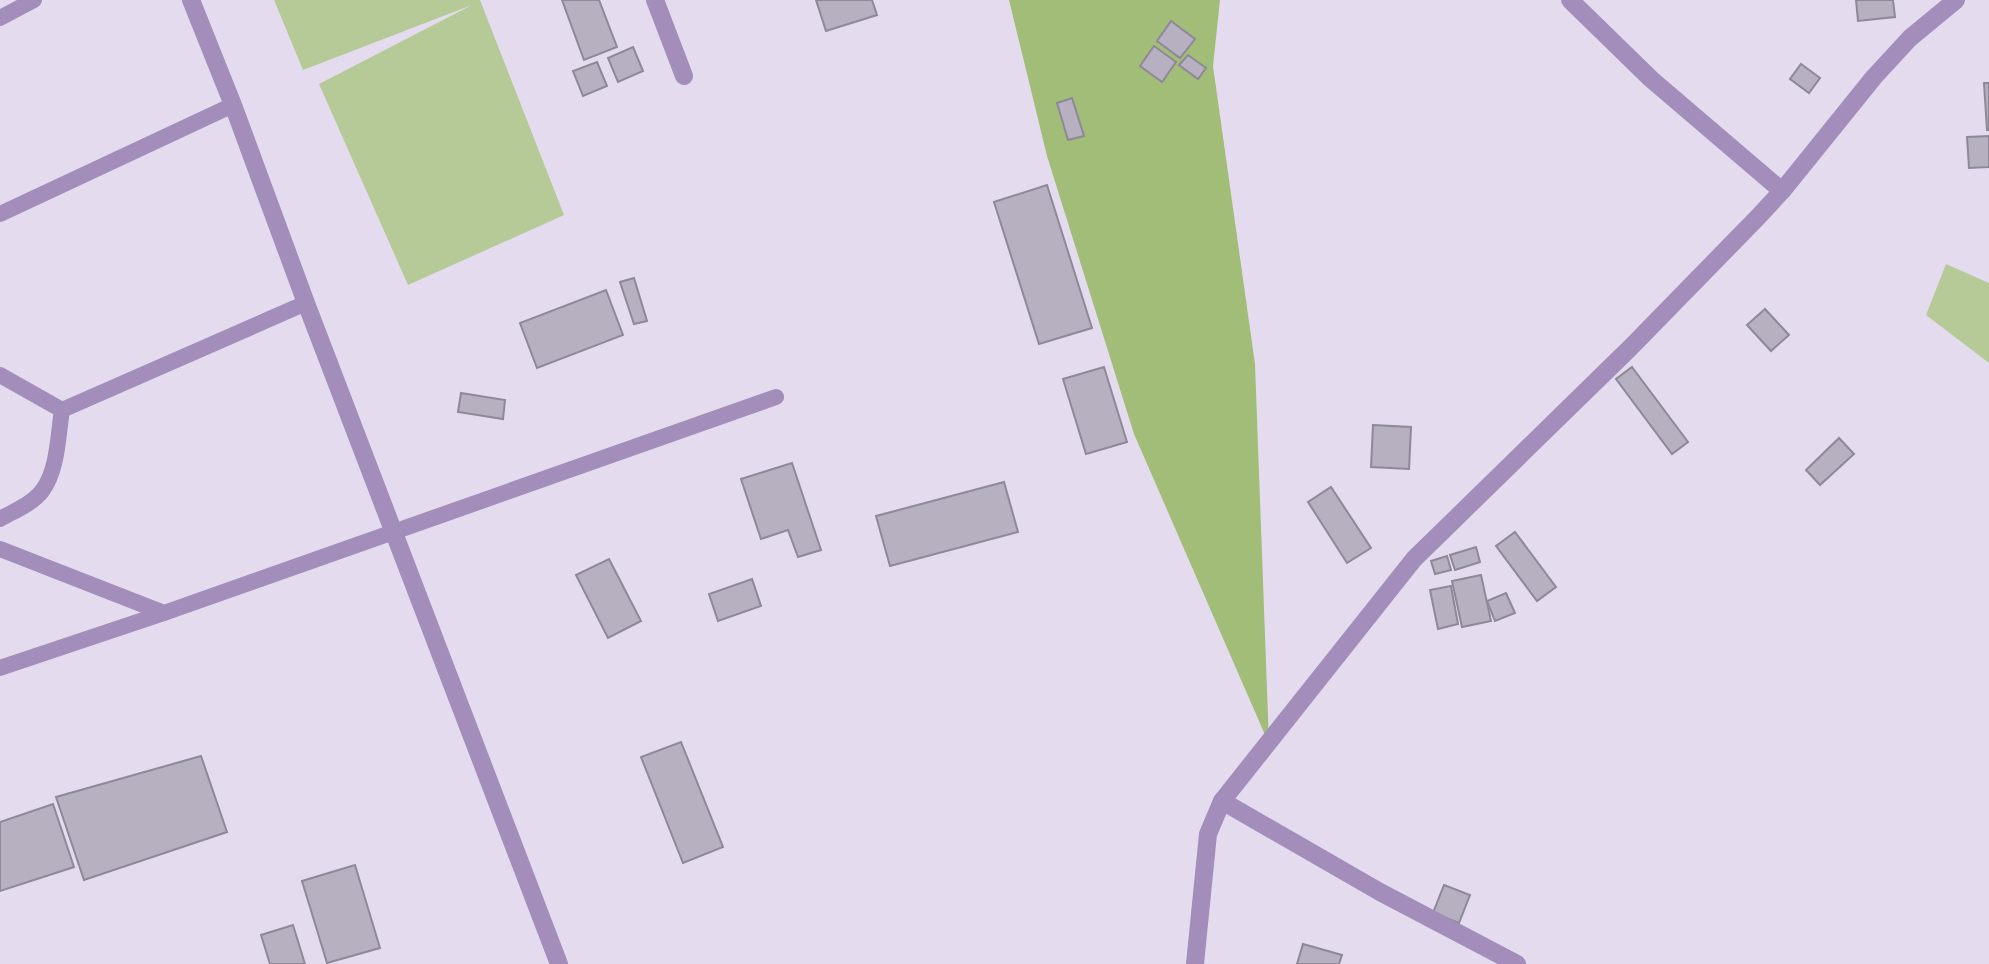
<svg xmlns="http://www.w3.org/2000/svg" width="1989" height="964" font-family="'IBM Plex Sans',sans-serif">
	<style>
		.green { fill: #b5ca97 }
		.forest { fill: #a2bd78 }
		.building { fill: #b7b0c1; stroke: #8f8898; stroke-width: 2 }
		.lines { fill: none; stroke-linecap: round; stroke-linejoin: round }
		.service { stroke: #a28dbb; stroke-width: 16 }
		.minor { stroke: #a28dbb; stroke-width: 18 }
	</style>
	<rect width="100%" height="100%" fill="#e4dcee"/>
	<g class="green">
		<polygon points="274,0 480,0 564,215 408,285 319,84 472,5 303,70"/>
		<polygon points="1946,264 1989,283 1989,363 1926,315"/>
	</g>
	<polygon class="forest" points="1009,0 1220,0 1213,66 1255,364 1269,744 1134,434 1047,156"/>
	<g class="building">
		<polygon points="562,0 599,0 617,47 584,60"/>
		<polygon points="816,0 872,0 877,15 826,31"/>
		<polygon points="1856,0 1893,0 1895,17 1858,21"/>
		<polygon points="1171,21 1195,39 1180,58 1157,41"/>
		<polygon points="1154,46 1176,62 1162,82 1140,66"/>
		<polygon points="633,47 643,71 618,82 608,58"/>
		<polygon points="1188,55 1206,68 1198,79 1179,65"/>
		<polygon points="597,62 607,86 583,96 573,71"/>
		<polygon points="1801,64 1820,78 1809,93 1790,79"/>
		<polygon points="1984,83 1989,83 1989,130 1987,130"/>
		<polygon points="1072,98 1084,136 1068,140 1057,103"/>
		<polygon points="1989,136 1989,167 1969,168 1967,137"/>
		<polygon points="1047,185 1092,328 1039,344 994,202"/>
		<polygon points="634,278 647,321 634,324 620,282"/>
		<polygon points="606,290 623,335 537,368 520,323"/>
		<polygon points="1765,309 1789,335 1771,351 1747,325"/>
		<polygon points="1104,367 1127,442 1086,454 1063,379"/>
		<polygon points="1632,367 1688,442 1672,454 1616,379"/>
		<polygon points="461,393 505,400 503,419 458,412"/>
		<polygon points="1373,425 1411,427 1409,469 1371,467"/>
		<polygon points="1839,438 1854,454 1820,485 1806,470"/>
		<polygon points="792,463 821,550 798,557 788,530 761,539 741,479"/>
		<polygon points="1004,482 1018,532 890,566 876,516"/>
		<polygon points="1331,487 1371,548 1347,563 1308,502"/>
		<polygon points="1515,532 1556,587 1537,601 1496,546"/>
		<polygon points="1476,547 1480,562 1455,570 1450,555"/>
		<polygon points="1447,556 1451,570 1435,574 1431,561"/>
		<polygon points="609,559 641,621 608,638 576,575"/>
		<polygon points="1481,575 1491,621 1462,627 1452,581"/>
		<polygon points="752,579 761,606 718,621 709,594"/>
		<polygon points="1451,586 1458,624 1438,629 1430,590"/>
		<polygon points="1506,593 1515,613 1495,621 1487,601"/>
		<polygon points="681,742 723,847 683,863 641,757"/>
		<polygon points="201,756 227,832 84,880 56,797"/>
		<polygon points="53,804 74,867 0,891 0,822"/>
		<polygon points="355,865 380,948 327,963 302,881"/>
		<polygon points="1444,885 1470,895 1459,923 1433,913"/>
		<polygon points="293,925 305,964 270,964 261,935"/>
		<polygon points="1303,944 1342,955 1339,964 1297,964"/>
	</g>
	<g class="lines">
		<g class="service">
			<polyline points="0,18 34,0"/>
			<polyline points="0,214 233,105"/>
			<polyline points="0,375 62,410"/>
			<polyline points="62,410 306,303"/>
			<path d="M0,519C14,511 32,504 42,491C58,470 58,435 62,410"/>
			<polyline points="0,549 164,613"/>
			<polyline points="0,668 164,613 776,397"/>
		</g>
		<g class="minor">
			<polyline points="191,0 233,105 306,303 559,964"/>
			<polyline points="655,0 684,76"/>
			<polyline points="1570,0 1651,79 1782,191"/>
			<polyline points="1222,801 1380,892 1517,964"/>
			<polyline points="1195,964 1208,834 1222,801 1414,559 1631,347 1758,217 1782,191 1874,77 1910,38 1956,0"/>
		</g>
	</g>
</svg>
